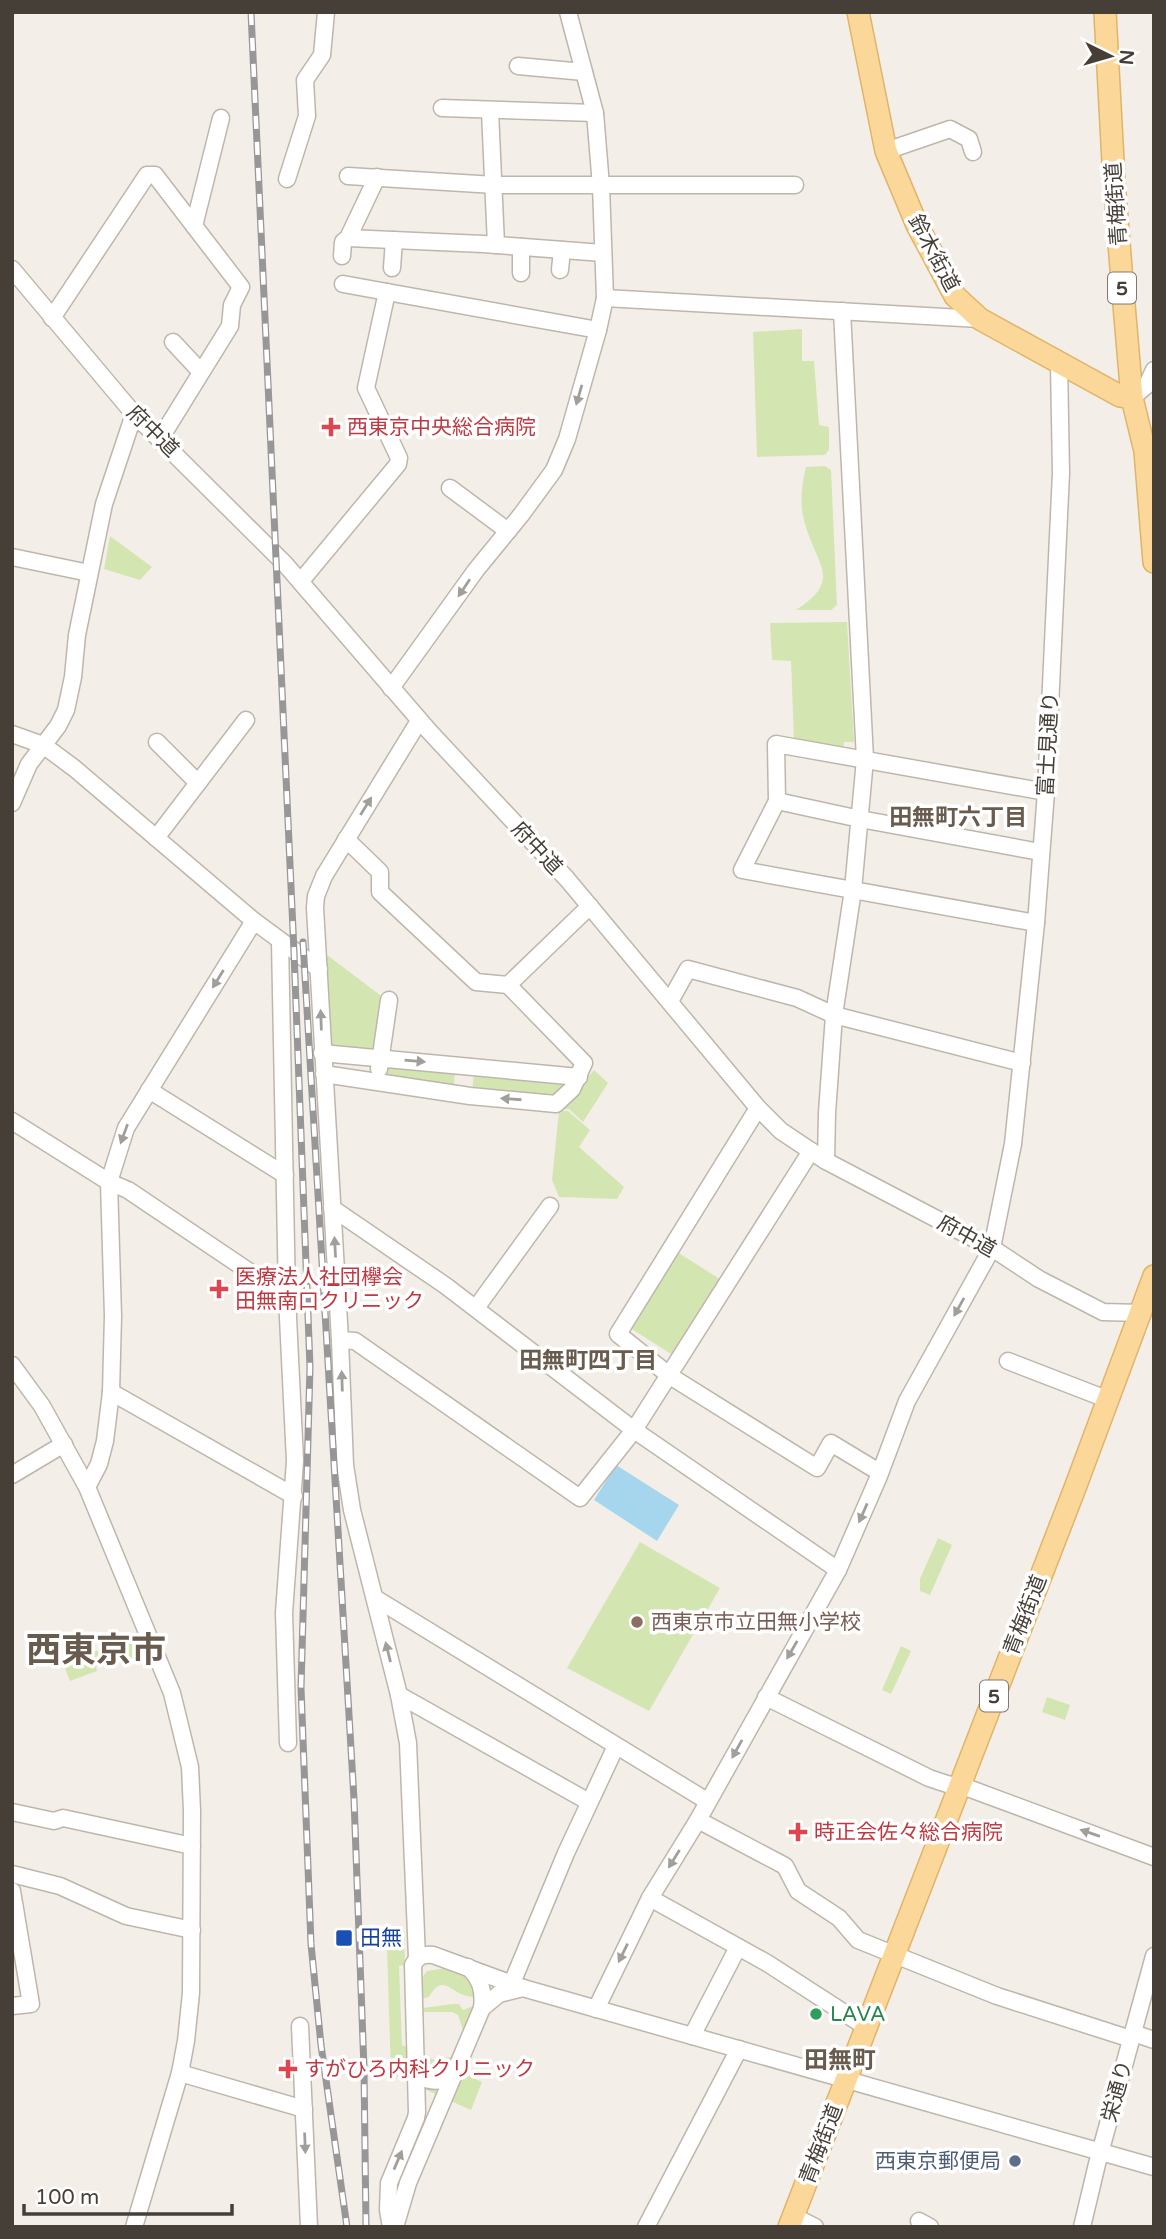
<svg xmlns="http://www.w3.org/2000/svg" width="1166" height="2239" font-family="'Varela Round','Noto Sans JP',sans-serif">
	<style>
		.green { fill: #d3e6b2 }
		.water { fill: #a6d6ee }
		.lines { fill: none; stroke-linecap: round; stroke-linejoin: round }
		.minor-casing { stroke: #bfb6ab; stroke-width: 19 }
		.major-casing { stroke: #e0b469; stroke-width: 24 }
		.minor { stroke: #fff; stroke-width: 16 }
		.major { stroke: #fbd899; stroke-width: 21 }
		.rail-casing { stroke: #979797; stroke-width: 7 }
		.rail { stroke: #fff; stroke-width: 4.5; stroke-dasharray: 13; stroke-linecap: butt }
		.oneway { fill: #a29f9b }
		.health-dot { fill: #e0444e; stroke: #fff; stroke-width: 2.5 }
		.education-dot { fill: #8d6e63; stroke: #fff; stroke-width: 2.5 }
		.transit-dot { fill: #1a4fb4; stroke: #fff; stroke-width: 2.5 }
		.leisure-dot { fill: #2e9e5b; stroke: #fff; stroke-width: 2.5 }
		.service-dot { fill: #5c6f8a; stroke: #fff; stroke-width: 2.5 }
		.labels { text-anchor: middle; stroke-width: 7; stroke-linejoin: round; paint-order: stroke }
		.shield { fill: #fff; stroke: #7e7973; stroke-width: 2 }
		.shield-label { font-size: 19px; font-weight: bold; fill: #463f37 }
		.street-label { font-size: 21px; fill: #463f37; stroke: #fff }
		.health-label { font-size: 21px; fill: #be3a42; stroke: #fff; text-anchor: start }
		.education-label { font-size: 21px; fill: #785e54; stroke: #fff; text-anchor: start }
		.transit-label { font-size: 21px; fill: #164399; stroke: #fff; text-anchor: start }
		.leisure-label { font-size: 21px; fill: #27864d; stroke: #fff; text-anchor: start }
		.service-label { font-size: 21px; fill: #4e5e75; stroke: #fff; text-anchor: end }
		.neighbourhood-label { font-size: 23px; font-weight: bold; fill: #695c4e; stroke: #fff }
		.quarter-label { font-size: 24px; font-weight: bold; fill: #695c4e; stroke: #fff }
		.town-label { font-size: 35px; font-weight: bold; fill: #695c4e; stroke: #fff }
	</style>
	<rect width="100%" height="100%" fill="#f3efe8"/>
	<g class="green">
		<polygon points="802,329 802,361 814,361 819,425 829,427 829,450 825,455 757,457 753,332"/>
		<path d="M825,466L831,470L837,605L831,610H796C842,580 818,567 806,527C799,506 801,488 806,467Z"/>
		<polygon points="110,536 152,567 140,580 104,569"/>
		<polygon points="847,622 854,742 844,742 843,748 794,741 791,661 772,660 770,623"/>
		<polygon points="319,949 388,1001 379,1054 324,1048"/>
		<polygon points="385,1067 455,1071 454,1088 384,1077"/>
		<polygon points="594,1070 608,1083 583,1122 569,1109 561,1110"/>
		<polygon points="474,1073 563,1080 567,1087 554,1098 472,1091"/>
		<polygon points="559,1111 568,1111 590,1130 579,1147 624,1187 617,1199 559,1197 552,1180"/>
		<polygon points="674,1250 726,1283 679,1359 627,1326"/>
		<polygon points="938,1538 952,1545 930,1595 920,1591 920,1579"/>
		<polygon points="640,1542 720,1588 649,1711 567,1668"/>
		<polygon points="138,1636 146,1654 122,1662 120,1658 96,1666 97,1671 70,1681 63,1663"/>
		<polygon points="901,1646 911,1651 891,1694 882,1690"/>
		<polygon points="1047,1697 1070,1705 1065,1720 1042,1712"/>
		<polygon points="404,1928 405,1965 399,1966 402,2045 482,2082 471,2110 391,2074 387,1949 390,1949 389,1929"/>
		<path d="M446,1968L469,1978L478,1998C473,1997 465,1996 461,1994C449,1989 441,1975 429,1997L421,1999C419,1986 419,1981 427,1971Z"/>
		<polygon points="452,2004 459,2004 463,2010 473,2006 476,2008 451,2061 443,2058 451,2057 463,2030 458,2015 452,2012 424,2012 423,2008"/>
	</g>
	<polygon class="water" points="616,1465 679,1505 657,1541 594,1500"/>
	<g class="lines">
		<g class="minor-casing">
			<g id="minor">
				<polyline points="518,66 584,72"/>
				<polyline points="442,108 595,113"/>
				<polyline points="490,111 496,245"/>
				<polyline points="886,151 950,129 969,139 973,152"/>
				<polyline points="348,176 495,185 795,185"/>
				<polyline points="287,179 307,116 305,80 322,55 326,12"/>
				<polyline points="194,226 221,118"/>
				<polyline points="348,238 483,244 603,253"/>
				<polyline points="342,256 343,242 348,238 377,177"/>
				<polyline points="392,268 394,240"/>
				<polyline points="12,269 134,414 285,564 429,731 567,879 758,1108 781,1131 826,1161 992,1248 1039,1279 1103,1312 1141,1313"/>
				<polyline points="560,270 562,250"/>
				<polyline points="521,273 521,247"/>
				<polyline points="343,284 387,292"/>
				<polyline points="605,298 980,319"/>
				<polyline points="52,318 147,175 155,175 241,287 232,305 230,326 160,439"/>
				<polyline points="173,342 201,372"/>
				<polyline points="1132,398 1147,385 1154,370"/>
				<polyline points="450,488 508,531"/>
				<polyline points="12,557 89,573"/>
				<polyline points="301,581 398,464 399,458 366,388 387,292 598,330"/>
				<polyline points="391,688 476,570 521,515 554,470 567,439 598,330 605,298 601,186 595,113 568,12"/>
				<polyline points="12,734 43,745 74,768 254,921 319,969"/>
				<polyline points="157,742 198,783"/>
				<polyline points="777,801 860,819 1040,852"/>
				<polyline points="12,803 29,764 58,726 66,710 73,677 77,635 104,504 134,414"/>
				<polyline points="156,838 246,720"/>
				<polyline points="1036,923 742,870 777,801 776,744 1046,792"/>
				<polyline points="280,941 287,1297 295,1461 284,1613 288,1743"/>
				<polyline points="508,985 590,906"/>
				<polyline points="670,1001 688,969 797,998 834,1015 1022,1063"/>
				<polyline points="322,1053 579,1077"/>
				<polyline points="379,1069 389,1000"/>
				<polyline points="324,1074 470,1096 556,1104 572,1089 584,1063 508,985 476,982 380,892 380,872 346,839"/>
				<polyline points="149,1090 285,1175"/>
				<polyline points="758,1108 618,1334 670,1376 817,1468 831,1443 879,1472"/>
				<polyline points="12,1121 109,1182 128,1190 287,1297"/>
				<polyline points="826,1161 827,1113 834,1015 853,890 865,759 842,311"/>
				<polyline points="332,1208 446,1286 634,1430 838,1570"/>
				<polyline points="476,1308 550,1206"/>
				<polyline points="340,1340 355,1341 580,1498 634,1430 811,1151"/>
				<polyline points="1008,1361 1109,1400"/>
				<polyline points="12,1365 42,1406 87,1487 172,1693 190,1767 192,1811 191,1993 186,2041 180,2073 134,2227"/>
				<polyline points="111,1392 294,1496"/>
				<polyline points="12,1475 64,1444"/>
				<polyline points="87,1487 99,1464 105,1441 111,1392 113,1316 109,1182 126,1128 254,921"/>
				<polyline points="375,1598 707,1801"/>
				<polyline points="399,1695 589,1802"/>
				<polyline points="766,1697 929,1778 947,1784 968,1788 1154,1857"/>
				<polyline points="12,1812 54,1821 63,1818 192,1846"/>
				<polyline points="698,1820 785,1866 798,1891 839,1918 858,1940 997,1996 1131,2039"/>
				<polyline points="12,1874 60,1886 126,1916 192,1930"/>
				<polyline points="12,1891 31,2004 12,2006"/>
				<polyline points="650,1898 767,1963 866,2027"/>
				<polyline points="417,1958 408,1743 399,1695 352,1510 345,1465 340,1340 315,908 316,896 324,876 419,721"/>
				<polyline points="512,1983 566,1853 616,1746"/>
				<polyline points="482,2008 499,1994 523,1988"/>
				<polyline points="596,2009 650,1898 698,1820 838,1570 879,1476 907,1401 992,1248 1013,1144 1036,923 1046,792 1061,473 1059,364"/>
				<polyline points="300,2026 309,2227"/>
				<polyline points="1133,2033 1154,2040"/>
				<polyline points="692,2036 738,1947"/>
				<polyline points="180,2073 304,2109"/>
				<path d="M417,2076C431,2082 439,2083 453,2075"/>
				<polyline points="793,2216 815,2227"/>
				<polyline points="919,2221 930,2227"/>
				<path d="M391,2227L388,2210L389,2183L416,2118L417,2112L413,1965C418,1956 423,1954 433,1955L523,1988L1154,2167"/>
				<path d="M395,2227L408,2183L482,2008C484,1991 481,1979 468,1967"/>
				<polyline points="646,2227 739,2049"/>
				<polyline points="1082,2227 1097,2164 1154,1956"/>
			</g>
		</g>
		<g class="major-casing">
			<g id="major">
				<polyline points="858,12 886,151 917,225 955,296 980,319 1120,396 1132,398"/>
				<polyline points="1105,12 1114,181 1123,293 1132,398 1145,451 1154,562"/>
				<polyline points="789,2227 1075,1488 1154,1276"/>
			</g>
		</g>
		<use href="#minor" class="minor"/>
		<use href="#major" class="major"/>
		<g class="rail-casing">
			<g id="rail">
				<polyline points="251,12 294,952 310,1367 301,1688 311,1944 321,2045 347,2227"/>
				<polyline points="303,942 354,1799 364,2069 366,2227"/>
			</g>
		</g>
		<use href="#rail" class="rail"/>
	</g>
	<defs><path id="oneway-solid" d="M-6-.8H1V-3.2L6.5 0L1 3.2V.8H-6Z" transform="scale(1.75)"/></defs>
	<g class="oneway">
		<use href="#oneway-solid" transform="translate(579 395) rotate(106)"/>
		<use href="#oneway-solid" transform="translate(464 588) rotate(124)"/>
		<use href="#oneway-solid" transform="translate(366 806) rotate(-58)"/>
		<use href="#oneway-solid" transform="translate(218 979) rotate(122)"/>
		<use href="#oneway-solid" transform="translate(321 1020) rotate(-92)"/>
		<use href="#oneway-solid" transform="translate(415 1061) rotate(5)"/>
		<use href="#oneway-solid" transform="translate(511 1099) rotate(-176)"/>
		<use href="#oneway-solid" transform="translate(124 1134) rotate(110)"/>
		<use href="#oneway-solid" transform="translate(335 1247) rotate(-93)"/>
		<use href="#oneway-solid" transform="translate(959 1307) rotate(119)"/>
		<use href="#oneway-solid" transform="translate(342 1381) rotate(-92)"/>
		<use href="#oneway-solid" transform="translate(863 1513) rotate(114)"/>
		<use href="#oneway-solid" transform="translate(792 1650) rotate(120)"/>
		<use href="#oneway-solid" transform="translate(388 1652) rotate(-104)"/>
		<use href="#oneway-solid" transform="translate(737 1749) rotate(119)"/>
		<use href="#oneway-solid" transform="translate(1090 1833) rotate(-161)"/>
		<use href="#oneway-solid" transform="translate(674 1859) rotate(122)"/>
		<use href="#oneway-solid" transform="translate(623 1953) rotate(116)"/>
		<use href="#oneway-solid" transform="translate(305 2143) rotate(88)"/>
		<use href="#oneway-solid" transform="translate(398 2160) rotate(-67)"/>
	</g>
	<g class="health-dot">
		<path d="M327.5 416.5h7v7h7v7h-7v7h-7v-7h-7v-7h7z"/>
		<path d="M215.5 1278.5h7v7h7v7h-7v7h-7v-7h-7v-7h7z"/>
		<path d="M794.5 1821.5h7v7h7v7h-7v7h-7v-7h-7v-7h7z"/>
		<path d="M284.5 2058.5h7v7h7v7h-7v7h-7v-7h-7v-7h7z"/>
	</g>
	<circle class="education-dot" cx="637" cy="1622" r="7"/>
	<rect class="transit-dot" x="335" y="1929" width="18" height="18" rx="3.5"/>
	<circle class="leisure-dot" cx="816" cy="2014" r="7"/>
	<circle class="service-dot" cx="1015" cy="2161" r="7"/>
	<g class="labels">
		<g class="shield">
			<rect x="1108" y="272.5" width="28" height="31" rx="5"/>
			<rect x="980" y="1680.5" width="28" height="31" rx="5"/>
		</g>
		<g class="shield-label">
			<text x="1122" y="295">5</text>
			<text x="994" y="1703">5</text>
		</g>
		<g class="street-label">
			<text transform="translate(1116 204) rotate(-94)" y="7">青梅街道</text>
			<text transform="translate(934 253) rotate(62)" y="7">鈴木街道</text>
			<text transform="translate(153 431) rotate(45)" y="7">府中道</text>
			<text transform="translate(1048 744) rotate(-87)" y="7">富士見通り</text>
			<text transform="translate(537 848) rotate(47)" y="7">府中道</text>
			<text transform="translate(967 1236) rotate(29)" y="7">府中道</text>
			<text transform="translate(1025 1615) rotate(-69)" y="7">青梅街道</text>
			<text transform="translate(1117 2091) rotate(-75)" y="7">栄通り</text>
			<text transform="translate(821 2144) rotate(-69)" y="7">青梅街道</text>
		</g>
		<g class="health-label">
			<text x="347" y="434">西東京中央総合病院</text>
			<text x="235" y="1284">医療法人社団欅会<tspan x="235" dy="24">田無南口クリニック</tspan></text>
			<text x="814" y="1839">時正会佐々総合病院</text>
			<text x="304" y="2076">すがひろ内科クリニック</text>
		</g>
		<g class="education-label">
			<text x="651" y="1629">西東京市立田無小学校</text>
		</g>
		<g class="transit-label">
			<text x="360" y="1945">田無</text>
		</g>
		<g class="leisure-label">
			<text x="830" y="2021">LAVA</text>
		</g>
		<g class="service-label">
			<text x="1001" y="2168">西東京郵便局</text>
		</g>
		<g class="neighbourhood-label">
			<text x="958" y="825">田無町六丁目</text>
			<text x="588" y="1368">田無町四丁目</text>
		</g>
		<g class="quarter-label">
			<text x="840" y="2068">田無町</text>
		</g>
		<g class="town-label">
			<text x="96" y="1662">西東京市</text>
		</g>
	</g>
	<rect width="1166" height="2239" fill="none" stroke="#463f37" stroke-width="28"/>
	<g transform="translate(1110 56) rotate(95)" stroke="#ffffff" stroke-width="5" paint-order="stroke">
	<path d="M0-5L12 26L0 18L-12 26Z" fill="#463f37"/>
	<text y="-10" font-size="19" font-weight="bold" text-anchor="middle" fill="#463f37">N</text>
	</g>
	<path d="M24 2204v10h208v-10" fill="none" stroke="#463f37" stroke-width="3.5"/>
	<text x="35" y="2204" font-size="21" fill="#463f37" stroke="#ffffff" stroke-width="5" paint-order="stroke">100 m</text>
</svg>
